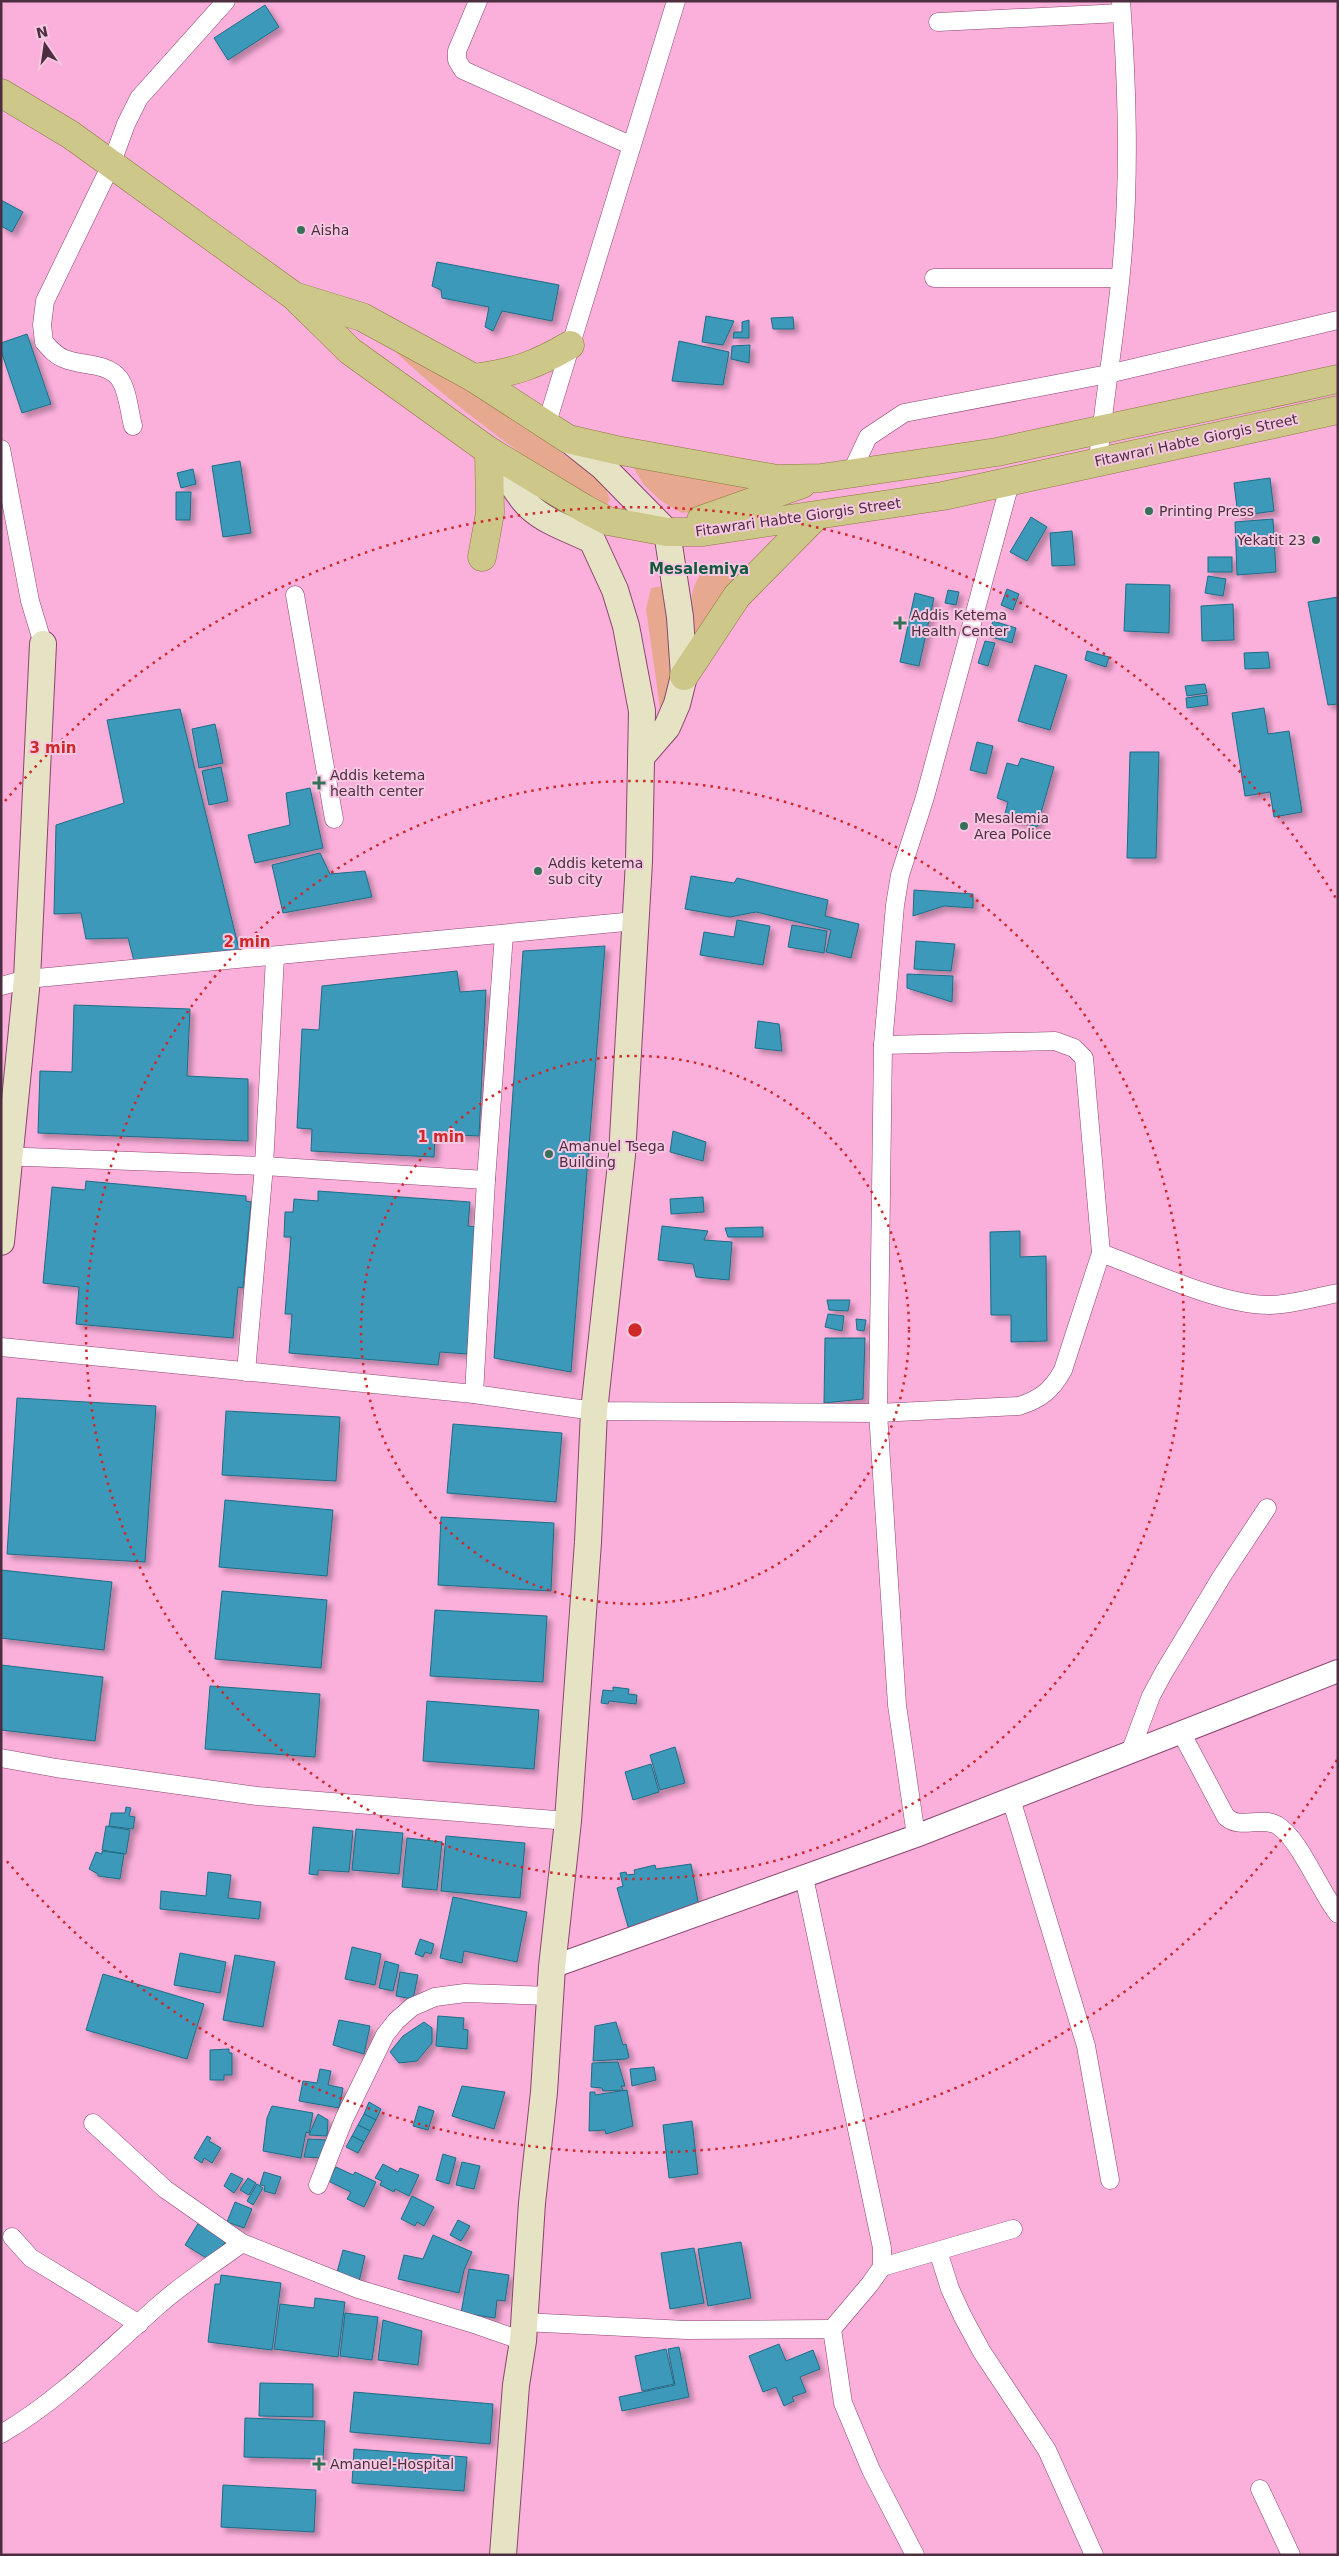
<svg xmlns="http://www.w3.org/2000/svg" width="1339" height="2556" font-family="'DejaVu Sans',sans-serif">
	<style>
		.green { fill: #e6a98f }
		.building { fill: #3c99b9; stroke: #1c6d86; filter: url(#shadow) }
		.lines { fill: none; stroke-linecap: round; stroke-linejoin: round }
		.minor-casing { stroke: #89466f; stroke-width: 19 }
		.tertiary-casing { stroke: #89466f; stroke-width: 24 }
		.secondary-casing { stroke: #89466f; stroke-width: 28 }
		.primary-casing { stroke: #8a793d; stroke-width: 29 }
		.minor { stroke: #fff; stroke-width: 18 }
		.tertiary { stroke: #fff; stroke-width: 22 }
		.secondary { stroke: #e6e3c4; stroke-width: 26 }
		.primary { stroke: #cdc789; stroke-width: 28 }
		.ring { fill: none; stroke: #cf2829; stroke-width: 2.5; stroke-dasharray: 2.5 5 }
		.poi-dot { fill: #377058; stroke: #f6c7e1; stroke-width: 2 }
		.labels { text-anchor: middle; stroke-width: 4; stroke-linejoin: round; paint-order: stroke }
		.poi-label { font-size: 14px; fill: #4d2e40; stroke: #f6c7e1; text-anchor: start }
		.street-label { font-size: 14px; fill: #4d2e40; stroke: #f6c7e1 }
		.neighbourhood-label { font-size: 15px; font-weight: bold; fill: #135940; stroke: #f6c7e1 }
		.centre { fill: #cf2829; stroke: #f6c7e1; stroke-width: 2.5 }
		.ring-label { font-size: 15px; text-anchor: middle; font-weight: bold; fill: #cf2829; stroke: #f6c7e1; stroke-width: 4; stroke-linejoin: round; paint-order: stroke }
	</style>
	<defs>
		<filter id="shadow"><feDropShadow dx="4.5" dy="4.5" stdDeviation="2.5" flood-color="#0004"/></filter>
	</defs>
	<rect width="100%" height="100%" fill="#fbafdb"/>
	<g class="green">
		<path d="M388,345L500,410L594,475L605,487L610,500L602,512C528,458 454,408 388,345Z"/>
		<polygon points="629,460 763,488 714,509 682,513 661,501 644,485"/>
		<path d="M763,564L697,641C690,616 686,598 700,575Z"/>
		<polygon points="663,586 679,644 661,715 646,609 651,588"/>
	</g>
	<g class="building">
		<polygon points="265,5 279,27 228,60 214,38"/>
		<polygon points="1,200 23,212 12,232 1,226"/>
		<polygon points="437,262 559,285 552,321 502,311 493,331 485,327 489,307 442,298 441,290 432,286"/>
		<polygon points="706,316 734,321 723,345 702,342"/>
		<polygon points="793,317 794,329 773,329 771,318"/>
		<polygon points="749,320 749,338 733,338 734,332 742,332 742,322"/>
		<polygon points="27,334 51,404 22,413 1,351 1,343"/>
		<polygon points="679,341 729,352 723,385 672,381"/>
		<polygon points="750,345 749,363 731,359 732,346"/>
		<polygon points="240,461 251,533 223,537 212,466"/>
		<polygon points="193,469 196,484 181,488 177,473"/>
		<polygon points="1270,478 1274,511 1238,516 1234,483"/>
		<polygon points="176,492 191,492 190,520 176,520"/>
		<polygon points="1031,517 1047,527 1027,561 1010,552"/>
		<polygon points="1273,519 1276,572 1237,575 1235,522"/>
		<polygon points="1072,531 1075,565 1052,566 1050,533"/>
		<rect x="1208" y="557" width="24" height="15"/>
		<polygon points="1208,576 1226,579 1223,596 1205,593"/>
		<polygon points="1126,584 1170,585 1169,633 1124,631"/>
		<polygon points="1007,589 1019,594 1013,610 1001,605"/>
		<polygon points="948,590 959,592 956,605 945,603"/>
		<polygon points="915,593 934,598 919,666 900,662"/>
		<polygon points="1338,597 1338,704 1328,705 1308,602"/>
		<polygon points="1233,604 1234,640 1202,641 1201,606"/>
		<polygon points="993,621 1016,628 1012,643 988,636"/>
		<polygon points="985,641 995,643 988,666 978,663"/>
		<polygon points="1087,651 1109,657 1106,667 1085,660"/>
		<polygon points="1268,652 1270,668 1245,669 1244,653"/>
		<polygon points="1035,665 1067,675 1050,730 1018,721"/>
		<polygon points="1205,684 1207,693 1187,696 1185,686"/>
		<polygon points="1207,695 1208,705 1187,708 1186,698"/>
		<polygon points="1264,708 1268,734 1289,731 1302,812 1274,817 1270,792 1245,796 1232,713"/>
		<polygon points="180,709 241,957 134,961 128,938 86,939 81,913 54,914 56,825 124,803 107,720"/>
		<polygon points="215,724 223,763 199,768 192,729"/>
		<polygon points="977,742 993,746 986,774 970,770"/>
		<polygon points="1130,752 1159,752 1156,858 1127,858"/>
		<polygon points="1021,758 1054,767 1037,827 1004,817 1008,802 997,798 1007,763 1018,766"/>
		<polygon points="221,767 228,801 209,805 202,771"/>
		<polygon points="310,788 323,848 255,863 248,835 290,825 286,793"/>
		<polygon points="320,853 330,874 365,871 372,897 283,913 272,865"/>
		<polygon points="691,876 734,883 737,878 828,900 825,916 859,924 851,958 826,952 831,930 756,912 730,917 685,909"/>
		<polygon points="914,890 973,894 973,908 944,906 913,916"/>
		<polygon points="737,920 770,926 763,965 700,955 704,932 734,937"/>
		<polygon points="792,925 827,931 824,953 788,947"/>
		<polygon points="916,941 955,944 951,971 914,969"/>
		<polygon points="605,946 571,1372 494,1358 523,951"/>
		<polygon points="457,971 460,992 486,990 479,1136 435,1134 434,1157 311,1151 312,1129 297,1128 302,1029 319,1030 322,986"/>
		<polygon points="907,974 953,976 952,1002 907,988"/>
		<polygon points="74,1005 190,1009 187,1076 248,1079 248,1141 38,1133 40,1071 72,1072"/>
		<polygon points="758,1021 779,1024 782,1051 755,1048"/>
		<polygon points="673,1131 706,1142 703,1161 670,1152"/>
		<polygon points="86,1181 246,1196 246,1201 251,1202 243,1288 238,1287 233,1338 76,1324 79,1287 43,1283 52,1187 85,1190"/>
		<polygon points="318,1191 470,1202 468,1226 478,1227 467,1354 440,1352 438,1365 289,1353 292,1314 285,1314 291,1237 284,1237 285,1212 293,1212 294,1199 318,1201"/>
		<polygon points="703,1197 704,1212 671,1214 670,1199"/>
		<polygon points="662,1226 708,1231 704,1240 732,1242 729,1280 696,1277 693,1264 658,1260"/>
		<polygon points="763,1227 763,1237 728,1237 725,1228"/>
		<polygon points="1020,1231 1020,1257 1046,1256 1047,1341 1011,1342 1011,1315 991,1315 990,1232"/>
		<polygon points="827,1300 850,1300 848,1311 829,1310"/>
		<polygon points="828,1314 844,1316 842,1331 825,1327"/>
		<polygon points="856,1319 866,1320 864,1331 857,1330"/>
		<polygon points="825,1338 865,1338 863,1399 824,1403"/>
		<polygon points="17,1398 156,1406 145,1562 7,1554"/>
		<polygon points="226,1411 340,1417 336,1481 222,1475"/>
		<polygon points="453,1424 562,1433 556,1502 447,1493"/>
		<polygon points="225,1500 333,1510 327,1576 219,1567"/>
		<polygon points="441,1517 554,1523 551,1591 438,1585"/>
		<polygon points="1,1570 112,1582 104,1650 1,1638"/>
		<polygon points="222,1591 327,1600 321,1668 215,1659"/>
		<polygon points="435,1610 547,1616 543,1682 430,1676"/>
		<polygon points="1,1665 103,1677 95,1741 1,1730"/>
		<polygon points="210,1686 320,1694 315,1757 205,1749"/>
		<polygon points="613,1687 629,1689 628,1694 637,1695 636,1704 609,1701 608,1704 601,1703 603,1690 613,1691"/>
		<polygon points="427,1701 539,1710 534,1769 423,1761"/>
		<polygon points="675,1747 685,1783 660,1790 650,1755"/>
		<polygon points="651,1764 659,1792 633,1800 625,1772"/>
		<polygon points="126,1807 131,1808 129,1816 135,1817 133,1829 109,1826 111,1813 125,1813"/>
		<polygon points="106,1826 130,1830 126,1854 102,1850"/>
		<polygon points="313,1827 353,1831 349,1872 318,1870 318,1875 309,1874"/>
		<polygon points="356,1829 403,1833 399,1874 352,1870"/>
		<polygon points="446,1836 525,1843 520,1898 441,1891"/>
		<polygon points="407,1838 442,1842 437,1890 402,1887"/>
		<polygon points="102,1851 124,1854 120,1879 98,1876 98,1874 89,1869 96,1852 102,1854"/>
		<polygon points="691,1864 699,1907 629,1930 617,1888 623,1886 620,1873 626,1872 627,1875 635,1874 634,1870 655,1865 656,1869"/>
		<polygon points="208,1872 231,1875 228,1898 261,1902 259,1919 160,1909 161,1891 206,1896"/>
		<polygon points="453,1897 527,1912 517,1962 464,1951 462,1963 440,1958"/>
		<polygon points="420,1939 434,1944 431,1954 425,1952 423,1957 415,1954"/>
		<polygon points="352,1947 381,1954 375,1985 345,1979"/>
		<polygon points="180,1953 226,1962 220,1993 174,1985"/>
		<polygon points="235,1955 275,1962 263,2027 223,2020"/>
		<polygon points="385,1961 399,1965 393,1991 379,1988"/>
		<polygon points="400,1972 418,1975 413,1999 396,1996"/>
		<polygon points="103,1974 204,2004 187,2059 86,2030"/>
		<polygon points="438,2016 464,2018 463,2029 468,2030 467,2049 436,2046"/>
		<polygon points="339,2020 370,2026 364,2054 333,2045"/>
		<polygon points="424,2022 432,2028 432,2043 417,2061 399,2063 390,2052 403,2036"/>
		<polygon points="616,2022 623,2045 626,2044 629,2057 626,2059 593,2061 595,2026"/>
		<polygon points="229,2049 229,2053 232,2053 232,2075 224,2075 224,2080 210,2080 210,2050"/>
		<polygon points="618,2062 625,2086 621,2086 623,2090 603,2091 602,2088 591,2087 592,2063"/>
		<polygon points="654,2067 656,2080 632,2086 630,2069"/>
		<polygon points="320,2069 331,2071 328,2085 343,2088 339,2108 299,2101 303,2081 317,2083"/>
		<polygon points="462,2086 505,2092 494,2129 452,2116"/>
		<polygon points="627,2090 633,2126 606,2134 605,2130 589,2131 590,2092 595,2092 595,2095"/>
		<polygon points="369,2102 381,2109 376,2120 364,2114"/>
		<polygon points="272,2106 313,2113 309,2133 306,2132 301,2158 263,2151 267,2118"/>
		<polygon points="419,2106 434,2111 428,2130 413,2126"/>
		<polygon points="318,2114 328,2120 327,2136 309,2135"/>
		<polygon points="364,2114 376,2120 370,2131 358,2125"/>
		<polygon points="692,2121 698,2174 669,2178 663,2125"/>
		<polygon points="358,2125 370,2131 364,2142 352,2136"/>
		<polygon points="207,2136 211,2138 209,2141 221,2148 212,2163 204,2158 202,2163 194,2158"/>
		<polygon points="352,2136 364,2142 358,2153 346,2147"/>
		<polygon points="308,2139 327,2140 327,2158 304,2157"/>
		<polygon points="443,2154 456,2158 449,2184 436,2180"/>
		<polygon points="462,2162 480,2166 474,2189 456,2185"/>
		<polygon points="383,2164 398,2172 400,2168 419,2175 409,2196 395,2189 394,2192 380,2185 382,2181 375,2178"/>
		<polygon points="336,2167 353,2175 355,2172 376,2182 364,2207 347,2199 351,2192 328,2181"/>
		<polygon points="264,2172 281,2177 275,2194 264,2191 265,2186 260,2185"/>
		<polygon points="231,2173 243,2179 234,2193 224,2186"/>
		<polygon points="248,2178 256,2183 249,2195 240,2190"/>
		<polygon points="257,2184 263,2188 253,2205 247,2201"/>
		<polygon points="412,2196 434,2207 424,2226 417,2222 415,2226 401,2219"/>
		<polygon points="235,2202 252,2209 244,2228 227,2222"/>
		<polygon points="458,2220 470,2226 461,2241 450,2235"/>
		<polygon points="199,2222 227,2239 213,2262 185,2245"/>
		<polygon points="433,2235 472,2252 464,2270 459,2293 398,2279 404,2255 423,2259"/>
		<polygon points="741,2242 751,2298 708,2306 698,2249"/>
		<polygon points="694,2248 704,2303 670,2309 661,2253"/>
		<polygon points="343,2250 365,2256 359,2282 336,2276"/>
		<polygon points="469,2269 509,2275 505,2301 497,2300 495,2318 461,2313"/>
		<polygon points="221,2275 281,2283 272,2350 208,2342 215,2284 220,2284"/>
		<polygon points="315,2298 345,2302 338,2357 274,2349 280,2304 314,2308"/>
		<polygon points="345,2313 378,2317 372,2360 340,2356"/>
		<polygon points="383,2320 422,2331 418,2365 378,2360"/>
		<polygon points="779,2344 786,2361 813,2350 820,2369 800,2377 806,2392 792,2397 794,2401 784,2406 776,2387 763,2392 749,2356"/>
		<polygon points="679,2347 689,2397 622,2411 619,2397 675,2385 668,2349"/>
		<polygon points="666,2349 674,2384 642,2391 635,2356"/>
		<polygon points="260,2383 313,2384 313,2417 259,2416"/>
		<polygon points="354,2392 493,2404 490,2444 350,2432"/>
		<polygon points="245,2418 325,2421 323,2459 244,2457"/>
		<polygon points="354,2449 467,2457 464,2491 352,2483"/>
		<polygon points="223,2485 316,2490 314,2532 221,2527"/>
	</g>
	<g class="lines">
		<g class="minor-casing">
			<g id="minor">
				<polyline points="478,1 457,51 457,60 463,70 630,145"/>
				<polyline points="938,22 1121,13"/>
				<polyline points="934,278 1120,278"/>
				<path d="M133,426C129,411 128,390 119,378C106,362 81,366 65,359C56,356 50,349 44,342L42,325L45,301L111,165L126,124L139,98L226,1"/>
				<polyline points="546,426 676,1"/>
				<polyline points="1,449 30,601 43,644"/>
				<path d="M1098,461C1105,390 1118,320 1123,249C1130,167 1127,83 1121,1"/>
				<polyline points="851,473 868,437 904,413 1108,374 1338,320"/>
				<polyline points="295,595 334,819"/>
				<polyline points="1,986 27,979 635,921"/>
				<polyline points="1,1156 264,1166 486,1180"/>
				<path d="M1101,1253C1148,1270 1220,1305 1269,1305C1292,1305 1316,1297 1338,1293"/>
				<path d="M1,1347L474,1394L594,1411L878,1413L1019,1406C1041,1399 1052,1390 1063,1370L1101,1253L1084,1058L1074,1048L1055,1041L883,1045"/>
				<polyline points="246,1372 264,1166 275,957"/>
				<polyline points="474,1394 486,1180 504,934"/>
				<path d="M1182,1734L1226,1817C1241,1830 1261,1816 1277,1825C1300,1839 1320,1892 1338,1914"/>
				<polyline points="1131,1750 1151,1696 1164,1672 1222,1576 1267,1508"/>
				<polyline points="1,1758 56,1768 257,1796 568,1821"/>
				<polyline points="1011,1799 1086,2046 1110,2180"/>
				<polyline points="916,1836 897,1705 878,1413 883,1045 895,905 900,875 925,797 1010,483"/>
				<polyline points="804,1877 882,2248 882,2267 870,2284 832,2329"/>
				<polyline points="93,2123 165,2189 242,2243"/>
				<polyline points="318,2185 344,2119 385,2035 396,2021 412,2007 435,1997 465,1993 550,1996"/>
				<polyline points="12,2237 31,2258 139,2324"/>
				<polyline points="938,2251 950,2289 963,2317 982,2352 1047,2450 1094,2555"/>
				<polyline points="882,2267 1013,2229"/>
				<polyline points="523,2322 686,2330 832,2329 843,2403 871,2470 915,2555"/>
				<path d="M1,2434C60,2400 109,2349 160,2304C185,2282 215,2263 242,2243L358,2289L477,2325L523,2341"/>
				<polyline points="1260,2489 1291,2555"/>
			</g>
		</g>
		<g class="tertiary-casing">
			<polyline id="tertiary" points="552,1967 916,1836 1338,1671"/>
		</g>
		<g class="secondary-casing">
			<g id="secondary">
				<polyline points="568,439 602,466 667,532 680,617 684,676 677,704 667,727 642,756"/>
				<path d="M499,457C524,515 539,516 592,540L615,590L626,626L642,711L639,862L622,1155L594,1411L588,1542L568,1821L552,1967L544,2092L532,2203L523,2341L516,2385L503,2555"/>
				<polyline points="1,1242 27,979 43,644"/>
			</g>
		</g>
		<g class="primary-casing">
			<g id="primary">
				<polyline points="1,93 71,135 294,296 362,317 474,378 568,439 616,450 777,479 821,478 997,452 1338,379"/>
				<polyline points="297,299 350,351 489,451 585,509 608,521 667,532 703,532 943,496 1338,410"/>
				<path d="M474,378C515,372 534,366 570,345"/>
				<polyline points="701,520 802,484"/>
				<polyline points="482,557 490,513 489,451"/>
				<polyline points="684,676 737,596 816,516"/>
			</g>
		</g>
		<use href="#minor" class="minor"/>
		<use href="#tertiary" class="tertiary"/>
		<use href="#secondary" class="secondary"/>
		<use href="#primary" class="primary"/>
	</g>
	<g class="ring">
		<circle cx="635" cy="1330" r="274"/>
		<circle cx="635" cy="1330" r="549"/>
		<path d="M1337 1760A823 823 0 0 1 5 1859M5 801A823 823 0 0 1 1337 900"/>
	</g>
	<g class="poi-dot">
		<circle cx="301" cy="230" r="5"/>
		<circle cx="1149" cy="511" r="5"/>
		<circle cx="1316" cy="540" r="5"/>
		<path d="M897.5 615.5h5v5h5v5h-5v5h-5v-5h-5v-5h5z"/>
		<path d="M316.5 775.5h5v5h5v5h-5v5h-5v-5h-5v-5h5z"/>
		<circle cx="964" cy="826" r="5"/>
		<circle cx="538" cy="871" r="5"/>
		<circle cx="549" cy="1154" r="5"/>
		<path d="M316.5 2456.5h5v5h5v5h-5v5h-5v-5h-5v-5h5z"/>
	</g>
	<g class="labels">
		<g class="poi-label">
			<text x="311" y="235">Aisha</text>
			<text x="1159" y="516">Printing Press</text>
			<text x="1306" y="545" text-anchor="end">Yekatit 23</text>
			<text x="911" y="620">Addis Ketema<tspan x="911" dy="16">Health Center</tspan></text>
			<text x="330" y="780">Addis ketema<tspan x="330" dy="16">health center</tspan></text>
			<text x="974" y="823">Mesalemia<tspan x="974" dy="16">Area Police</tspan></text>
			<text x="548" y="868">Addis ketema<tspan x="548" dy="16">sub city</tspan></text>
			<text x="559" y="1151">Amanuel Tsega<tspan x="559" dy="16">Building</tspan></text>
			<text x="330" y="2469">Amanuel-Hospital</text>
		</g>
		<g class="street-label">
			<text transform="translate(1196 440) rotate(-12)" y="5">Fitawrari Habte Giorgis Street</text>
			<text transform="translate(798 517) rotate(-8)" y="5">Fitawrari Habte Giorgis Street</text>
		</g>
		<g class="neighbourhood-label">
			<text x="699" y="574">Mesalemiya</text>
		</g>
	</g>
	<circle cx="635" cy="1330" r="8" class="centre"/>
	<g class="ring-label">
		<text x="53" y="753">3 min</text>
		<text x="247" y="947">2 min</text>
		<text x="441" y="1142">1 min</text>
	</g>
	<rect width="1339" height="2556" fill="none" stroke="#4d2e40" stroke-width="5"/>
	<g transform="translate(45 45) rotate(347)" stroke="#f6c7e1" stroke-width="4" paint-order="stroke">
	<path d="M0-4L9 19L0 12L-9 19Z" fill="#4d2e40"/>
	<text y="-8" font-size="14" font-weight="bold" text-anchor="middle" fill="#4d2e40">N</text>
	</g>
</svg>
